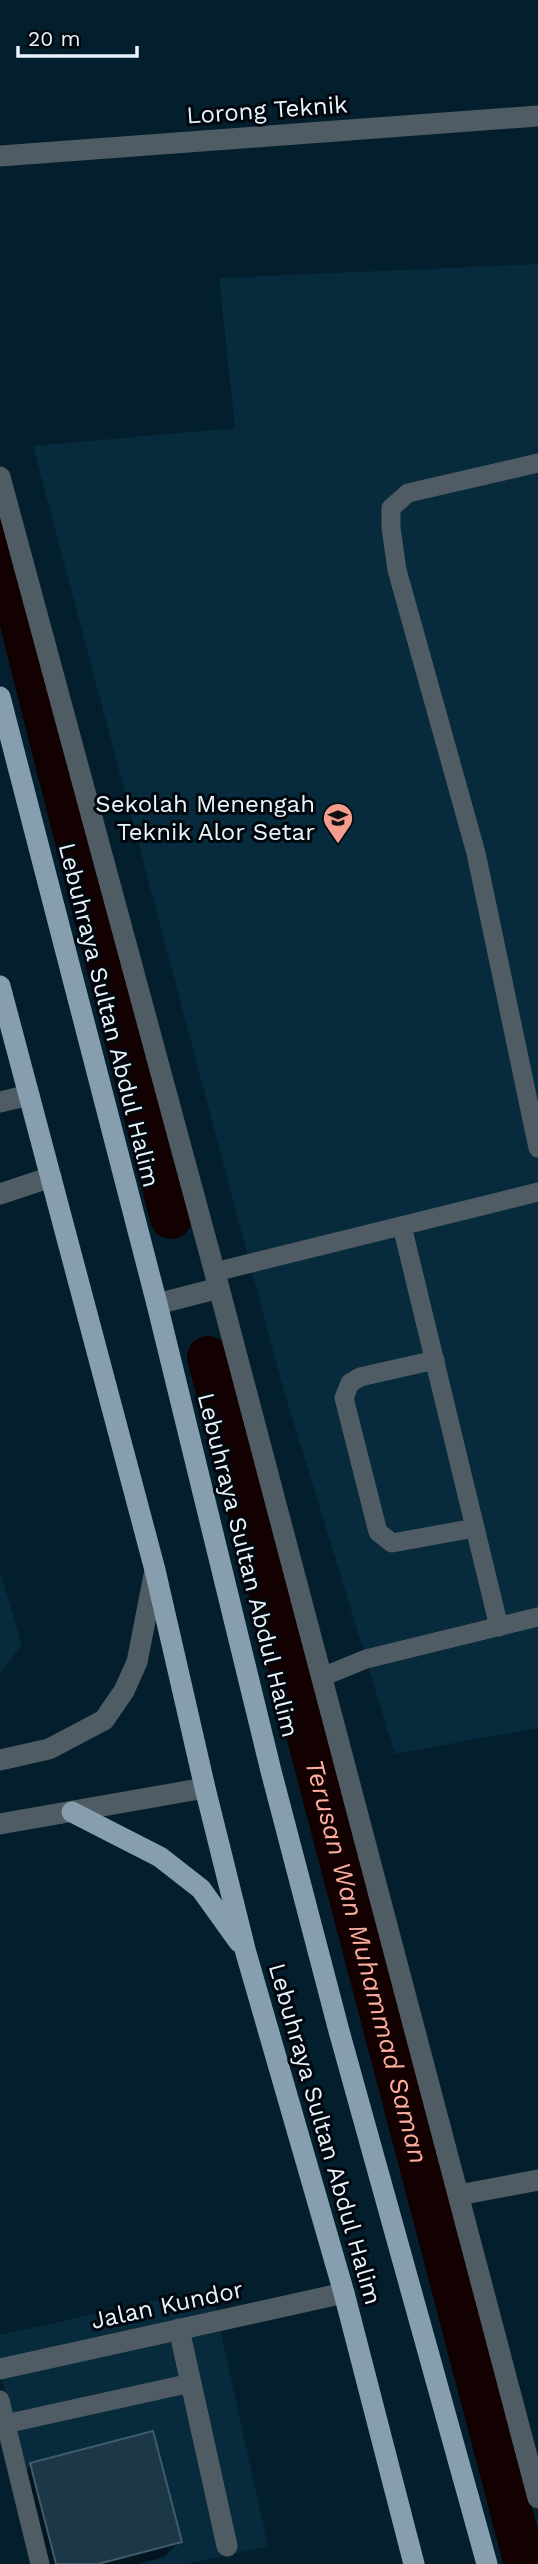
<svg xmlns="http://www.w3.org/2000/svg" width="538" height="2564" font-family="'Work Sans',sans-serif">
	<style>
		.built { fill: #072a3c }
		.shadow { fill: #0007 }
		.lines { fill: none; stroke-linecap: round; stroke-linejoin: round }
		.canal { stroke: #130000; stroke-width: 42 }
		.building { fill: #1c3746; stroke: #405b6c; stroke-width: 2 }
		.lane { stroke: #505c63; stroke-width: 19 }
		.street { stroke: #505c63; stroke-width: 21 }
		.primary { stroke: #869eae; stroke-width: 21 }
		.labels { text-anchor: middle; stroke-width: 6; stroke-linejoin: round; paint-order: stroke }
		.street-label { font-size: 24px; fill: #e9f5fd; stroke: #01070c }
		.poi-label { font-size: 24px; fill: #e9f5fd; stroke: #01070c; text-anchor: end }
		.water-label { font-size: 26px; font-style: italic; fill: #fcae9f; stroke: #01070c }
	</style>
	<rect width="100%" height="100%" fill="#031e2c"/>
	<g class="built">
		<polygon points="538,264 538,1728 395,1754 281,1381 33,446 235,428 219,278"/>
		<polygon points="0,1571 22,1645 0,1673"/>
		<polygon points="211,2288 268,2546 186,2564 43,2564 0,2367 0,2335"/>
	</g>
	<polygon class="shadow" points="31,2465 180,2541 164,2557 139,2564 36,2564 15,2481"/>
	<g class="lines">
		<g class="canal">
			<polyline points="0,540 171,1218"/>
			<path id="s1" d="M208,1357L525,2564"/>
		</g>
	</g>
	<polygon class="building" points="153,2431 182,2542 98,2564 56,2564 30,2463"/>
	<g class="lines">
		<g class="lane">
			<polyline points="538,463 408,493 391,508 391,528 397,570 476,853 538,1148"/>
			<polyline points="402,1226 499,1627"/>
			<polyline points="215,1272 538,1192"/>
			<polyline points="435,1360 360,1377 350,1383 344,1398 378,1532 392,1543 475,1528"/>
			<polyline points="322,1677 366,1659 538,1617"/>
			<polyline points="0,2400 40,2564"/>
			<polyline points="5,2424 191,2383"/>
		</g>
		<g class="street">
			<polyline points="0,156 538,116"/>
			<polyline points="0,477 219,1288 538,2498"/>
			<polyline points="0,1102 29,1095"/>
			<polyline points="0,1194 51,1177"/>
			<polyline points="157,1304 219,1288"/>
			<polyline points="0,1760 49,1749 104,1720 124,1691 137,1662 155,1570"/>
			<polyline points="0,1824 205,1788"/>
			<polyline points="459,2195 538,2180"/>
			<polyline points="179,2329 227,2546"/>
			<polyline points="0,2369 344,2293"/>
		</g>
		<g class="primary">
			<polyline points="0,697 157,1304 271,1771 339,2031 487,2564"/>
			<polyline points="0,986 155,1570 205,1788 246,1953 344,2293 414,2564"/>
			<polyline points="72,1812 160,1857 201,1889 239,1942"/>
		</g>
	</g>
	<defs>
		<g id="school-pin" transform="scale(1.575)"><path d="M0 17L-7.5 6A9.5 9.5 0 1 1 7.5 6Z" fill="#f49d8c" stroke="#01070c"/><path d="M0-5L7-2L0 1L-7-2ZM-4 1L0 2.5L4 1V4Q0 6-4 4Z" fill="#111"/></g>
	</defs>
	<g fill-rule="evenodd">
		<use href="#school-pin" x="338" y="818"/>
	</g>
	<g class="labels">
		<g class="street-label">
			<text transform="translate(267 110) rotate(-4)" y="8">Lorong Teknik</text>
			<text transform="translate(109 1015) rotate(76)" y="8">Lebuhraya Sultan Abdul Halim</text>
			<text transform="translate(248 1565) rotate(76)" y="8">Lebuhraya Sultan Abdul Halim</text>
			<text transform="translate(325 2134) rotate(74)" y="8">Lebuhraya Sultan Abdul Halim</text>
			<text transform="translate(167 2305) rotate(-12)" y="8">Jalan Kundor</text>
		</g>
		<g class="poi-label">
			<text x="315" y="812">Sekolah Menengah<tspan x="315" dy="28">Teknik Alor Setar</tspan></text>
		</g>
		<g class="water-label">
			<text dy="9" stroke="none"><textPath href="#s1" startOffset="625">Terusan Wan Muhammad Saman</textPath></text>
		</g>
	</g>
	<path d="M18 46v10h119v-10" fill="none" stroke="#e9f5fd" stroke-width="3.5"/>
	<text x="28" y="46" font-size="21" fill="#e9f5fd" stroke="#01070c" stroke-width="5" paint-order="stroke">20 m</text>
</svg>
